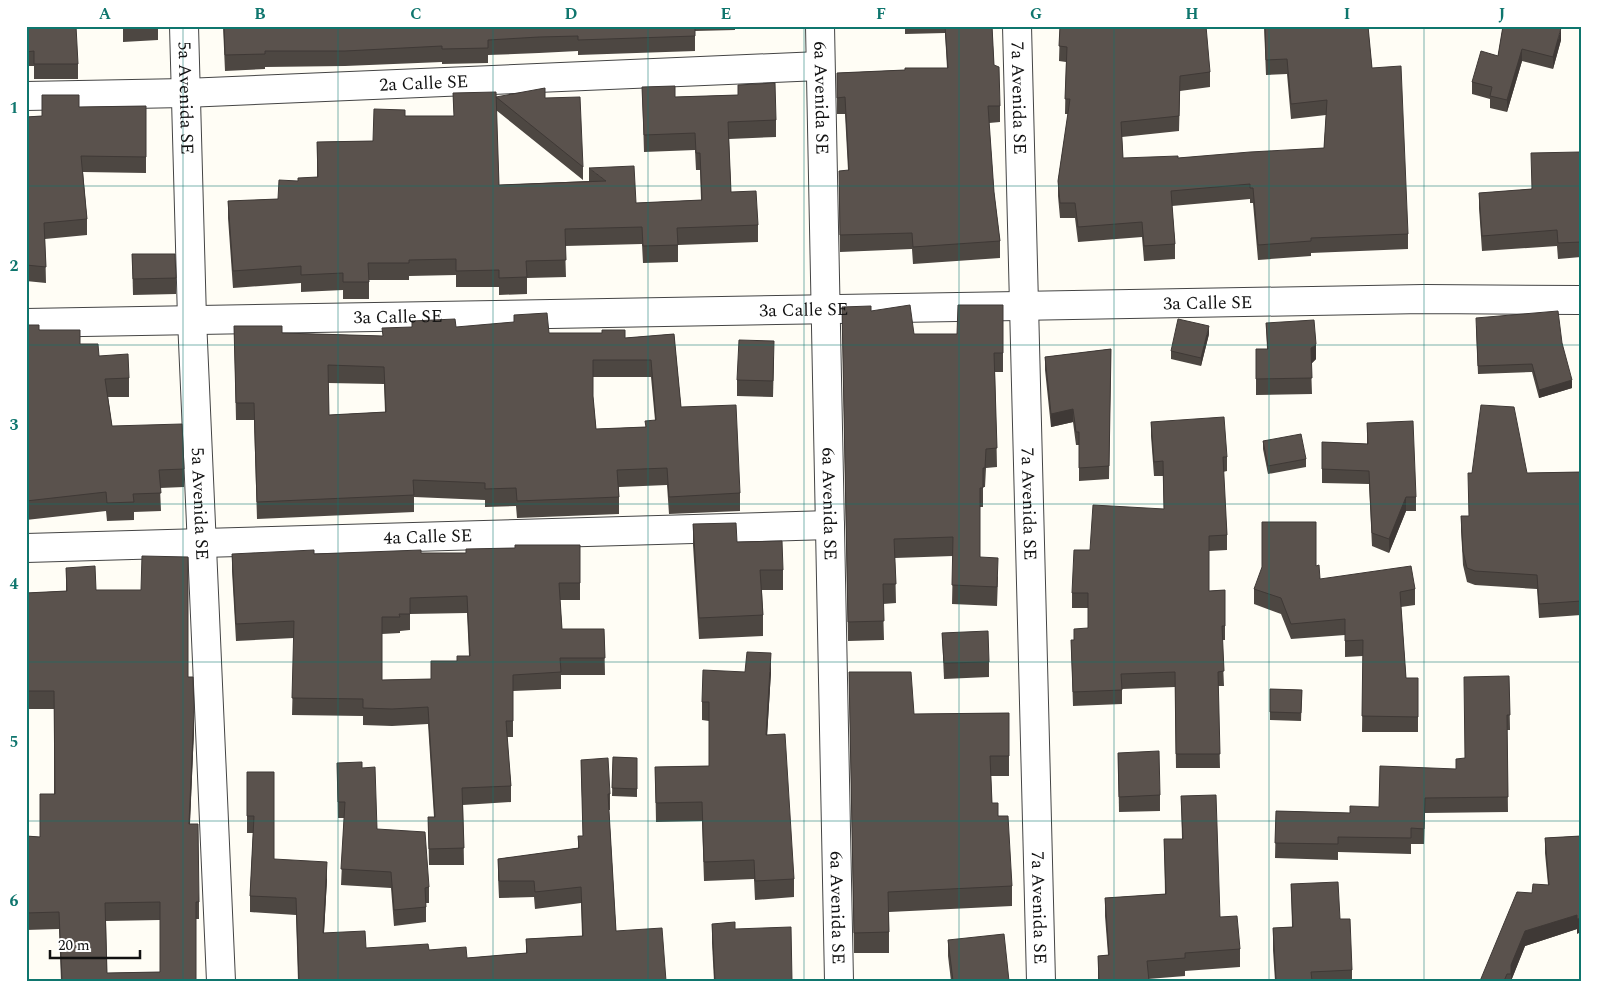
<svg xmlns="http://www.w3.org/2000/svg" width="1607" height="1007" font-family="Spectral,serif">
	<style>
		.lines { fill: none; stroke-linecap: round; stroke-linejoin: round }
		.minor-casing { stroke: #444; stroke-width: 30 }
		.minor { stroke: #fff; stroke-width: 28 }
		.wall { fill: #4d4742; fill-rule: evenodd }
		.shaded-wall { fill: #3f3936 }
		.building { fill: #5a524d; stroke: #3f3936; fill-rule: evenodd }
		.grid { fill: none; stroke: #0f766e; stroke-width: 1; stroke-opacity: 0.55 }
		.labels { text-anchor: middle; stroke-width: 5; stroke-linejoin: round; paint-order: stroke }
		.street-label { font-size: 18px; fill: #111; stroke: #fff }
		.neatline { fill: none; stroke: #0f766e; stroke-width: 2 }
		.grid-label { font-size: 16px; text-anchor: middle; font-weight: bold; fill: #0f766e }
	</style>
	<rect width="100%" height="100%" fill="#fffdf5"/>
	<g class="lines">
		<g class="minor-casing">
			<g id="minor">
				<path id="s1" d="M184,26L192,319L221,981"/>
				<path id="s2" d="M820,26L839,981"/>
				<path id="s3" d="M1017,26L1041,981"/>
				<path id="s4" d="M26,96L185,93L820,66"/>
				<path id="s5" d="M26,323L1424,299L1581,300"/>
				<path id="s6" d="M26,548L830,525"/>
			</g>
		</g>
		<use href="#minor" class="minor"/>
	</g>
	<g class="wall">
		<polygon points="26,26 78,64 78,79 34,79 34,66 26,66"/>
		<polygon points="123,26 158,26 158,40 123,42"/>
		<polygon points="223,26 735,26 735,30 695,31 695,51 578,55 578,51 539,53 488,55 488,63 442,64 442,62 345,66 265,67 265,69 225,71"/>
		<polygon points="905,26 992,26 994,65 1000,106 1000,122 989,123 994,192 1000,241 1000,258 913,264 912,249 840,252 839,187 848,170 845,114 837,114 837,73 947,68 945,33 905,34"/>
		<polygon points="1060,26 1210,72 1210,87 1180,91 1179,131 1122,137 1123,158 1178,158 1324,148 1326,115 1291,119 1287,74 1266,75 1264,26 1396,26 1396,28 1368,28 1372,68 1408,234 1408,249 1311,253 1311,256 1258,260 1253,203 1250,203 1250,199 1172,206 1175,244 1175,259 1144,261 1142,237 1078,242 1075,218 1060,218 1058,196 1058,181 1068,114 1065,114 1066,62 1059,61"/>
		<polygon points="1503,26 1561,40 1553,69 1522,61 1507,112 1490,108 1490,99 1472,94 1472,82 1498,56"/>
		<polygon points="738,85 776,120 776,137 729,139 731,192 758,225 758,242 678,245 678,262 643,263 642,244 565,246 566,277 527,278 527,294 499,295 499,287 456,287 456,275 409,276 409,280 369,280 369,299 343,299 343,290 301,292 301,283 233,288 228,218 228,201 278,199 298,181 317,177 317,142 373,141 405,116 454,116 453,93 496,97 545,98 583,167 583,180 496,110 499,185 589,181 589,168 636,203 701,200 700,170 696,170 695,150 644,152 642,87 675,97 738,95"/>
		<polygon points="146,106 146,173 83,172 87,219 87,235 45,239 46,283 26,281 26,117 42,116 79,107"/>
		<polygon points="1581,154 1581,257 1558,259 1557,246 1482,251 1479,208 1479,193 1531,189"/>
		<polygon points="132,254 176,278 176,294 133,295"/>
		<polygon points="1003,305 1003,372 995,372 997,467 986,468 985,487 983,487 983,507 980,507 980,557 998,577 997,606 952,604 953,556 895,558 896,603 883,604 884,640 848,641 842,307 871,311 914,334 957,334"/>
		<path d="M412,321L456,327L625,338L674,334L681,407L740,493V511L669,514L667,485L619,487V514L517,518L516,506L485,507V500L414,497V512L257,519L254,420H236L234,326L282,333L382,336L412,327ZM593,377H651L655,420L645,427L596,429L593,397ZM328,383L384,384L385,412L329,415Z"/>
		<polygon points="1266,323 1316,359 1311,364 1312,394 1256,395 1256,349 1267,349"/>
		<polygon points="26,325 80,344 99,356 129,378 129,397 108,397 112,426 184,469 184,487 160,488 161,511 134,512 134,520 107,521 106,511 26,520"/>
		<polygon points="1476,326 1562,343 1572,388 1539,398 1532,372 1478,374"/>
		<polygon points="1209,334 1201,366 1171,359 1171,351"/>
		<polygon points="1111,349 1109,479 1079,481 1079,445 1076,445 1073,422 1051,427 1045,370 1045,357"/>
		<polygon points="774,357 773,397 737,396 737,380"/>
		<polygon points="1151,422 1227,457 1227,471 1223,472 1227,535 1227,550 1209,551 1209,591 1225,590 1225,640 1222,640 1224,686 1218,686 1220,768 1176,768 1175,687 1122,689 1122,704 1073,706 1071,640 1074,640 1088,628 1088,608 1072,608 1072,593 1090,550 1164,509 1163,476 1154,476 1151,436"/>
		<polygon points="1367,423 1416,497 1416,511 1406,511 1389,553 1372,546 1369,484 1322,483 1322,442 1367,444"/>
		<polygon points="1263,441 1306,459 1306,467 1268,474 1263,449"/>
		<polygon points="1581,472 1581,615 1539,618 1537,589 1475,585 1467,582 1463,565 1461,530 1461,516 1469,516 1527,473"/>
		<polygon points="693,524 737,542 783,570 783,590 762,590 763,615 763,636 699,639 693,545"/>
		<path d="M580,545V600H560L562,629H604L605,675H561V689L513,691V737H507L511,786V802L463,805L464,865H429L428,817H434L428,724L392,726L363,725V716L292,715L294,638L236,641L232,571V554L466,553L515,548ZM467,613L469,656L457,661L431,679L382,680V634L400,633V631L410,630V614Z"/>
		<polygon points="1316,566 1320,579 1415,589 1415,605 1401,607 1406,678 1418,678 1418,732 1362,732 1363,656 1345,657 1345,635 1291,639 1281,614 1254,604 1254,589"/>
		<path d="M66,568L96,590L188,677L194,730L190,824L199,902V919H196V981H61L59,929L26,930V836L40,837L54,794V709H26V593L66,591ZM160,920V972L107,973L106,921Z"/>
		<polygon points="942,633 989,662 989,677 944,679"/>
		<polygon points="745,672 771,672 767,735 794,879 794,897 755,900 754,879 704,881 702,821 656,822 655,767 709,766 709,721 702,720 702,702"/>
		<polygon points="849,672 914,714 1009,713 1009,776 991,776 992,803 998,816 1012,886 1012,906 889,912 889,953 854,953"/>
		<polygon points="1509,676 1510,730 1507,730 1508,812 1425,813 1424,844 1411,844 1411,854 1338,852 1338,860 1275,858 1276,811 1350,813 1379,807 1456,769 1465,758"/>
		<polygon points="1270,689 1302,690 1301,721 1270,720"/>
		<polygon points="1118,753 1160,795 1160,811 1119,812"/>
		<polygon points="613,757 637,758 637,797 612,796"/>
		<polygon points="581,760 610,794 610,810 609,810 616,931 666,981 298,981 296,915 250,912 250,896 253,833 247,833 247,772 274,859 327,879 324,933 366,948 429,950 467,958 526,953 526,939 582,936 581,903 535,909 534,897 499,898 498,876 498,859 578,848 578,836 583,836"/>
		<polygon points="337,763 362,768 377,829 429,887 429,903 426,903 426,922 394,926 391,888 341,885 344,818 338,818"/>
		<polygon points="1181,796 1220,917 1240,949 1240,967 1185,971 1185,976 1148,979 1149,981 1098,981 1098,956 1108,955 1105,916 1105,898 1165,894 1164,839 1182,839"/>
		<polygon points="1581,836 1577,934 1577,929 1525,946 1511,981 1480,981 1532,893 1548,885 1545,853 1545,838"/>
		<polygon points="1291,884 1340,919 1352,970 1352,981 1275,981 1273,950 1273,928 1292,927"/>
		<polygon points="712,924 735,929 792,981 714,981 712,943"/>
		<polygon points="948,940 1009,981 951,981 948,956"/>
	</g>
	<g class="shaded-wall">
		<polygon points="1561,28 1561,40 1553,69 1553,57"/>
		<polygon points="1522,49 1522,61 1507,112 1507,100"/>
		<polygon points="1209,326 1209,334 1201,366 1201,358"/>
		<polygon points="1316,344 1316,359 1311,364 1311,348"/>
		<polygon points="1572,380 1572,388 1539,398 1539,390"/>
		<polygon points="1073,409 1073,422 1051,427 1051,414"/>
		<polygon points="1406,497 1406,511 1389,553 1389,539"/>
		<polygon points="771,653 771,672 766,754 766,735"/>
		<polygon points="194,712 194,730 189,842 189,824"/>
		<polygon points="327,862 327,879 323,949 323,933"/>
		<polygon points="1577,915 1577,929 1525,946 1511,981 1511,965 1525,931"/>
		<polygon points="1581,918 1581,932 1577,934 1577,919"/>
	</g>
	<g class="building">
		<polygon points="26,26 76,26 78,64 34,64 34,51 26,52"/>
		<polygon points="224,26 695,26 695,36 578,40 578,36 539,37 488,40 488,48 442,49 442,46 345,51 265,51 265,54 225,55"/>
		<polygon points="945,26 992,26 994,65 999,67 1000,106 988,106 994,192 1000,241 913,247 912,233 840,235 839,171 849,170 845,97 837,98 837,73 905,70 905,68 948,68"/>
		<polygon points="1060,26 1206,26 1210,72 1180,76 1179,116 1121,122 1123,158 1178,156 1178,158 1250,152 1324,148 1327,100 1291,104 1287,59 1266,60 1265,26 1368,26 1372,68 1401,66 1408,234 1311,238 1311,241 1258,245 1253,188 1250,188 1250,184 1171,191 1175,244 1144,246 1142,222 1078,227 1075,203 1060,203 1058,181 1070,99 1065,99 1067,47 1059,46"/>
		<polygon points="1503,26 1556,26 1561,28 1553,57 1522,49 1507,100 1490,96 1492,87 1472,82 1481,51 1498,56"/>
		<polygon points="775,83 776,120 728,122 731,192 756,191 758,225 677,228 678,245 643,246 642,227 565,229 566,260 526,261 527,277 499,278 499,270 456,271 456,259 409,260 409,263 368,263 369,282 343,282 343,273 301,275 301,266 233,271 228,201 278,199 279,180 298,181 298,178 318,177 317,142 373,141 374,109 405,110 405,116 454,116 453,93 496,92 499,185 606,181 589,168 634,166 636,203 702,200 700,153 696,153 695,133 644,135 642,87 675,86 675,97 738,95 738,85"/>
		<polygon points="545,88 545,98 580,97 583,167 496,97"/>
		<polygon points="42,95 79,95 79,107 146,106 146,157 81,156 87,219 44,223 46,267 26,265 26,117 42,116"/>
		<polygon points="1580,152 1581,154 1581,242 1558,243 1557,230 1482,236 1479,193 1532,189 1531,153"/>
		<polygon points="132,254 175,254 176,278 133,279"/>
		<polygon points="910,305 914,334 957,334 958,305 1003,305 1003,353 994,353 997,448 986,449 985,468 983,468 983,488 980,488 980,557 998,558 997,587 952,585 953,537 894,539 896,584 883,584 884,621 848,622 842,307 871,306 871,311"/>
		<polygon points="1558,311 1562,343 1572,380 1539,390 1532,364 1478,366 1476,318"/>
		<path d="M547,313L549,333H602V330H625V338L674,334L681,407L736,405L740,493L669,497L667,468L617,470L619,497L517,501L516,488L485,489V483L413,480L414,495L257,502L254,403H236L234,326H282V333L383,336L382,328L412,327V321L455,319L456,327L514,322V315ZM593,360H651L656,420L645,421L646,427L596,429L593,396ZM328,365L384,367L386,412L329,415Z"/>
		<polygon points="1178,319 1209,326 1201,358 1171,351"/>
		<polygon points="1314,320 1316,344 1311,348 1312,378 1256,379 1256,349 1268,349 1266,323"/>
		<polygon points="26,325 39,325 39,330 80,330 80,344 98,344 99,356 128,354 129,378 105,379 112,426 182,424 184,469 159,470 161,493 133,494 134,502 107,503 106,492 26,501"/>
		<polygon points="739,340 774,341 773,381 737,380"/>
		<polygon points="1111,349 1109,466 1079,468 1079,432 1076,432 1073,409 1051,414 1045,357"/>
		<polygon points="1481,405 1514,407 1527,473 1581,472 1581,601 1539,604 1537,575 1475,571 1467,568 1463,551 1461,516 1469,516 1468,473 1472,473"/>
		<polygon points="1224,417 1227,457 1223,457 1227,535 1209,536 1209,591 1225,590 1225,626 1222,626 1224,671 1218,672 1220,754 1176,754 1175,672 1121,674 1122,690 1073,692 1071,640 1074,640 1074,629 1088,628 1088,593 1072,593 1074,550 1090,550 1093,505 1164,509 1163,461 1154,462 1151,422"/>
		<polygon points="1413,421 1416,497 1406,497 1389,539 1372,533 1369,471 1322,469 1322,442 1368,444 1367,423"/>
		<polygon points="1301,434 1306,459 1268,466 1263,441"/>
		<polygon points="1262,522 1316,522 1316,566 1319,565 1320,579 1411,566 1415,589 1400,592 1406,678 1418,678 1418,717 1362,716 1363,640 1345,641 1345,619 1291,624 1281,598 1254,589 1262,567"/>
		<polygon points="736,523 737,542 782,541 783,570 760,570 763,615 699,618 693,524"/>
		<path d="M515,545H580V583H559L562,629H604L605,658H560L561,672L513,675V721H506L511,786L462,788L464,848L429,849L428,817H435L428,707L392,709L363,708V699L292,698L294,621L236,624L232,554L314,550V554L421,550V553H466V549L515,548ZM467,596L470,656H457V661H431V679L382,680V617H400L399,614H410V598Z"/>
		<path d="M142,556L188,557V677H193L194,712L189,824H198L199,902H196V981H62L59,912L26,913V836L40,837V794H55L54,691H26V593L67,591L66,568L95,566L96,590H141ZM160,902V972L107,973L105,903Z"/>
		<polygon points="988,631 989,662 944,663 942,633"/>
		<polygon points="747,652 771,653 766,735 785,734 794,879 755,881 754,860 704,862 702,802 656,803 655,767 709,766 709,702 702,702 703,670 745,672"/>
		<polygon points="849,672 911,672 914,714 1009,713 1009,756 990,756 992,803 998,803 998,816 1008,816 1012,886 888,892 889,932 854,933"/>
		<polygon points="1509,676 1510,715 1507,715 1508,797 1425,798 1424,829 1411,828 1411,838 1338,837 1338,844 1275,843 1276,811 1350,813 1350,806 1379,807 1380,766 1456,769 1456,759 1465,758 1464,677"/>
		<polygon points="1270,689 1302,690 1301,713 1270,712"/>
		<polygon points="1159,751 1160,795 1119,797 1118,753"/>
		<polygon points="613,757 637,758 637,789 612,788"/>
		<polygon points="608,758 610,794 608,794 616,931 662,928 666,981 299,981 296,898 250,896 254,816 247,816 247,772 274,772 274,859 327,862 323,933 365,931 366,948 428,944 429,950 466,947 467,958 527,953 526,939 583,936 581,887 535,892 534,881 499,881 498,859 579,848 578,836 583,836 581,760"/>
		<polygon points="362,762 362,768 375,767 377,829 425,832 429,887 425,888 426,907 394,910 391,872 341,869 345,802 338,802 337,763"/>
		<polygon points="1216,795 1220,917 1237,916 1240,949 1185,953 1185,958 1147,961 1149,981 1099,981 1098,956 1109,955 1105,898 1166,894 1164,839 1183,839 1181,796"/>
		<polygon points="1581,836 1581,918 1577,919 1577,915 1525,931 1511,965 1511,974 1507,974 1504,981 1480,981 1517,892 1532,893 1533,884 1549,885 1545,838"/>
		<polygon points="1338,882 1340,919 1350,919 1352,970 1311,972 1312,981 1276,981 1273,928 1293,927 1291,884"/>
		<polygon points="735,922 735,929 791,927 792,981 715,981 712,924"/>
		<polygon points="1004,934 1009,981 953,981 948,940"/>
	</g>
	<path class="grid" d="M183,26V981M338,26V981M493,26V981M648,26V981M804,26V981M959,26V981M1114,26V981M1269,26V981M1424,26V981M26,186H1581M26,345H1581M26,504H1581M26,662H1581M26,821H1581"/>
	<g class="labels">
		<g class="street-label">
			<text dy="6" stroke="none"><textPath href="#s4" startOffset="398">2a Calle SE</textPath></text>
			<text dy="6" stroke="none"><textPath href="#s1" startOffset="72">5a Avenida SE</textPath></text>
			<text dy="6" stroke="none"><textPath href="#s2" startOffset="72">6a Avenida SE</textPath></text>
			<text dy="6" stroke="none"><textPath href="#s3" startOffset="72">7a Avenida SE</textPath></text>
			<text dy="6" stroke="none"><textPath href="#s5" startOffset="1182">3a Calle SE</textPath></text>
			<text dy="6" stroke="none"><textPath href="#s5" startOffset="778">3a Calle SE</textPath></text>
			<text dy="6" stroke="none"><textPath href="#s5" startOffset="372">3a Calle SE</textPath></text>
			<text dy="6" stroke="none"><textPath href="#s2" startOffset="478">6a Avenida SE</textPath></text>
			<text dy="6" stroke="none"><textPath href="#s1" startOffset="478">5a Avenida SE</textPath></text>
			<text dy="6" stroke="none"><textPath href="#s3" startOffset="478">7a Avenida SE</textPath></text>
			<text dy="6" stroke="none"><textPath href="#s6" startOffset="402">4a Calle SE</textPath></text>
			<text dy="6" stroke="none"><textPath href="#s2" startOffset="882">6a Avenida SE</textPath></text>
			<text dy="6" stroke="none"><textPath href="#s3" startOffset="882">7a Avenida SE</textPath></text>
		</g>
	</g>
	<rect width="1607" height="1007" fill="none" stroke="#ffffff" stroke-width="55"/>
	<path d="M50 950v8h90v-8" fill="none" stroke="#111111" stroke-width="2.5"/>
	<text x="58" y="950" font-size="15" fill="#111111" stroke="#ffffff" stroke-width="4" paint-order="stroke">20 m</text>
	<rect x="28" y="28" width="1552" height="952" class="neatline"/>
	<g class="grid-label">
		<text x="105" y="19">A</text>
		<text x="260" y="19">B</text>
		<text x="416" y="19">C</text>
		<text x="571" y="19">D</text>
		<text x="726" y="19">E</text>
		<text x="881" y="19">F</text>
		<text x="1036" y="19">G</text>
		<text x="1192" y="19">H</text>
		<text x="1347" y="19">I</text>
		<text x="1502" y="19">J</text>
		<text x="14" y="113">1</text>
		<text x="14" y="271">2</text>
		<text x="14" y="430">3</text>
		<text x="14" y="589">4</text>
		<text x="14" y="747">5</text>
		<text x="14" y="906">6</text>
	</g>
</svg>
